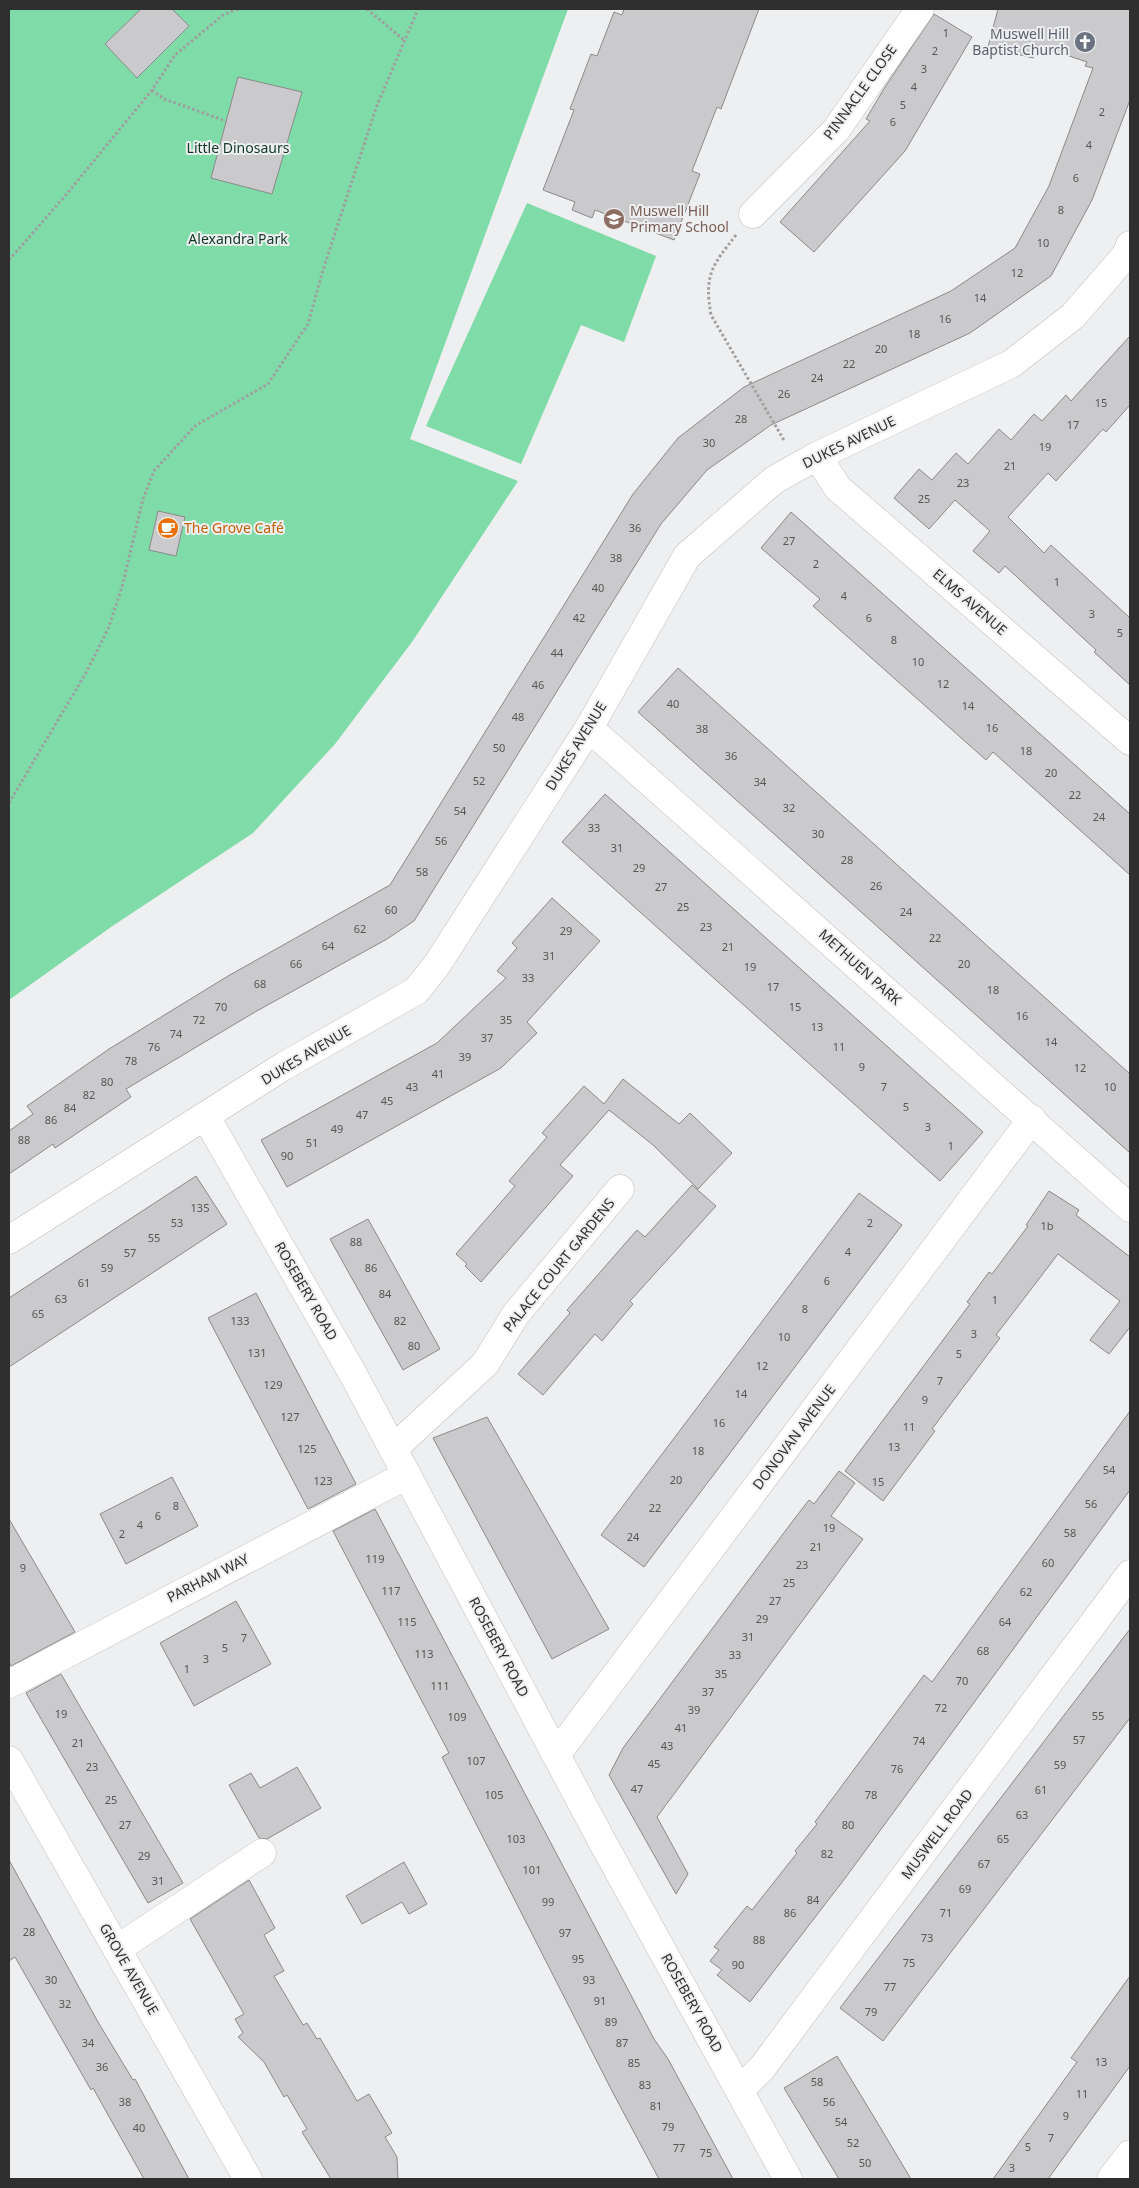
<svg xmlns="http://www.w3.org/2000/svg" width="1139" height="2188" font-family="'Noto Sans',sans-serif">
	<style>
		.green { fill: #7fdba8 }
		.building { fill: #cac9cb; stroke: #8b8a8b }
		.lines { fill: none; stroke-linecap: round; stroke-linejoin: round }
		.minor-casing { stroke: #bfbfc1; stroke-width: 29 }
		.path { stroke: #9f9fa0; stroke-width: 3; stroke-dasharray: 2.5 2.5; stroke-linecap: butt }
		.minor { stroke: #fff; stroke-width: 28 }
		.labels { text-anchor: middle; stroke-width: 4; stroke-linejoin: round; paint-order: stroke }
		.number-label { font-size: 11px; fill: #565657 }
		.worship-label { font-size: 14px; fill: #5b616d; stroke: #eeeff0; text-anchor: end }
		.street-label { font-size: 14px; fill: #2f2f30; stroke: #eeeff0 }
		.park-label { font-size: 14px; fill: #0f3924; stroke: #eeeff0 }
		.education-label { font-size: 14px; fill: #785e54; stroke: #eeeff0; text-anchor: start }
		.food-label { font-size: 14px; fill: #c56008; stroke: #eeeff0; text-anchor: start }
	</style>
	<rect width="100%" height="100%" fill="#eeeff0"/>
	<g class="green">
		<polygon points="9,9 568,9 410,439 518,481 412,642 335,744 253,833 111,927 9,1000"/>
		<polygon points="527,203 656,256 624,342 581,325 521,464 426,426"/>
	</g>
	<g class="building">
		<polygon points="141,9 172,9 189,26 137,78 105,44"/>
		<polygon points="624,9 759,9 721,109 717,107 692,171 700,174 674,240 595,210 592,218 572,210 575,202 543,190 574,110 570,109 591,54 597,56 614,12 622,15"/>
		<polygon points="998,9 1130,9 1130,100 1092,200 1051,276 970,333 771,425 707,470 661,524 414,921 387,939 255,1012 126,1089 131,1097 55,1148 53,1144 9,1174 9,1131 33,1114 27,1106 109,1049 228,976 390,885 633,494 678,438 744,387 951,291 1015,248 1049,186 1093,68 1085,66 1087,62 1036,45 1033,58 988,47"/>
		<polygon points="934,14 972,37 905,151 814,252 780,222 870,121 866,119 885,87"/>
		<polygon points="238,77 302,92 272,194 211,178"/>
		<polygon points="1130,336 1130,405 1106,432 1103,429 1056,481 1048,473 1008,517 1044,553 1051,545 1130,618 1130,685 1094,652 1096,650 1005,566 999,573 973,551 990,531 955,500 929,529 894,498 919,469 932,480 956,453 968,464 999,429 1011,440 1034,414 1042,421 1066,395 1071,401"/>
		<polygon points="158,511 185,517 176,556 149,550"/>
		<polygon points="791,512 1130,814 1130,875 993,752 986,760 813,606 820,599 761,548"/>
		<polygon points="678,668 1130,1074 1130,1153 638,712"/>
		<polygon points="605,794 983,1132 940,1181 562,842"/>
		<polygon points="552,898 600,941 527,1022 537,1033 501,1068 287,1187 261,1140 437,1043 506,978 497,971 517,948 512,943"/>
		<polygon points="623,1079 679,1124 690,1113 732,1153 698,1189 653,1145 609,1110 560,1165 573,1176 481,1282 465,1266 467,1264 456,1254 515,1186 509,1181 547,1137 542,1133 584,1086 604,1104"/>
		<polygon points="196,1176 227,1224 9,1367 9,1298"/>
		<polygon points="692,1185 716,1206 630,1301 633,1304 602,1341 595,1334 543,1395 518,1374 570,1313 567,1310 637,1230 645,1237"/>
		<polygon points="1049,1191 1079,1210 1076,1215 1130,1257 1130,1327 1109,1354 1090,1340 1120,1301 1058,1254 996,1335 1000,1338 932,1429 935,1431 883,1501 845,1471 970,1304 967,1302 989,1272 992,1274 1028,1226 1026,1225"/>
		<polygon points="859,1193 902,1225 644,1567 601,1535"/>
		<polygon points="368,1219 440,1349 403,1370 330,1239"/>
		<polygon points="256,1293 356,1484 308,1509 208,1318"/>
		<polygon points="1130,1411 1130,1490 846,1877 750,2002 717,1975 722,1970 710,1961 719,1950 714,1947 747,1906 752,1910 797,1853 795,1851 817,1824 815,1822 924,1675 932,1682"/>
		<polygon points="487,1417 609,1629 552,1659 433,1438"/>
		<polygon points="839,1471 855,1483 831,1516 863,1539 657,1817 688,1874 676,1894 609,1775 623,1748 795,1518 809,1500 814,1504"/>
		<polygon points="172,1477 198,1526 126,1564 100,1514"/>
		<polygon points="375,1509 654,2039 668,2059 733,2179 659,2179 612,2091 442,1757 449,1753 333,1531"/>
		<polygon points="9,1519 75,1632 11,1666 9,1662"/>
		<polygon points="236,1601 271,1664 194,1706 160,1643"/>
		<polygon points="1130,1629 1130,1718 883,2041 840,2008"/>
		<polygon points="61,1674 183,1883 148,1903 26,1693"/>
		<polygon points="297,1767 321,1808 267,1839 259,1838 229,1785 251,1773 260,1788"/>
		<polygon points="9,1860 98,2022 133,2080 135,2079 189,2179 144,2179 93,2088 91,2090 15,1957 9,1961"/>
		<polygon points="404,1862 427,1904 409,1914 402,1902 362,1924 346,1896"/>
		<polygon points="249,1880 275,1928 264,1935 284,1971 274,1976 303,2025 307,2023 317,2039 320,2038 357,2101 369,2094 392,2133 385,2137 397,2157 398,2179 331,2179 302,2132 307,2129 287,2095 284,2097 264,2062 238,2037 243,2033 235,2019 244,2014 190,1919"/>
		<polygon points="1130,1976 1130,2066 1048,2179 993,2179 1077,2062 1071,2058"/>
		<polygon points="837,2056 874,2117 911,2179 839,2179 784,2088"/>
	</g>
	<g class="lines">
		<g class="minor-casing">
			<g id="minor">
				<polyline points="753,214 836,130 920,9"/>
				<polyline points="817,456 838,488 1130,741"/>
				<polyline points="589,728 1130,1208"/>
				<polyline points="206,1117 353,1374 603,1843 788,2179"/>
				<polyline points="9,1240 284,1066 416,991 436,966 589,728 687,556 774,480 817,456 1011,364 1073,316 1126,255 1130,245"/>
				<polyline points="394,1448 485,1364 516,1314 620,1189"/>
				<polyline points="9,1684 407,1475"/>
				<polyline points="556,1755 1032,1119"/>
				<polyline points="9,1760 248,2179"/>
				<polyline points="117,1949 262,1853"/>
				<polyline points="740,2090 762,2068 1130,1574"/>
				<polyline points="1111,2179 1130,2154"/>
			</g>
		</g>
		<g class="path">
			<polyline points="367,9 404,40"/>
			<polyline points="152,90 164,99 226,121"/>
			<path d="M736,235C712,266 704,274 711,315L785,442"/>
			<polyline points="9,260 65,196 152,90 175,55 223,15 238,9"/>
			<polyline points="9,803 87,671 108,629 122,587 143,499 154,471 195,426 268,384 308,324 323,270 376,108 418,9"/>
		</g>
		<use href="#minor" class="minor"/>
	</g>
	<defs>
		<g id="church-disc" transform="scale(1.125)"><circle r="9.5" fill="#6b7280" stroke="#eeeff0"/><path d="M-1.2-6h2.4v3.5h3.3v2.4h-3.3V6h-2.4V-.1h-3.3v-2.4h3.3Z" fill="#fff"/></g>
		<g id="school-disc" transform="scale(1.125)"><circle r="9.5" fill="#8d6e63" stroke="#eeeff0"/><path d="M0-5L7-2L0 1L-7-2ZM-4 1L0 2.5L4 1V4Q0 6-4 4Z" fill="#fff"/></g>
		<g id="cafe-disc" transform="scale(1.125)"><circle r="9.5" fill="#e8710a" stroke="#eeeff0"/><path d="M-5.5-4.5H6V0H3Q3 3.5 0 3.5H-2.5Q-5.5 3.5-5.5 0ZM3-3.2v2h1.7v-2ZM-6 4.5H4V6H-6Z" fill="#fff"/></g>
	</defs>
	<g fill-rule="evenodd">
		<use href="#church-disc" x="1085" y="42"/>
		<use href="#school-disc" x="614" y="219"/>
		<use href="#cafe-disc" x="168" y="528"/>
	</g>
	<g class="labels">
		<g class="number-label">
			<text x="946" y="37">1</text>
			<text x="935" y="55">2</text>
			<text x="924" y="73">3</text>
			<text x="914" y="91">4</text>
			<text x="903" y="109">5</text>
			<text x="1102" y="116">2</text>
			<text x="893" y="126">6</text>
			<text x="1089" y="149">4</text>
			<text x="1076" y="182">6</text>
			<text x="1061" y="214">8</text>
			<text x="1043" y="247">10</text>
			<text x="1017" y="277">12</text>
			<text x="980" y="302">14</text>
			<text x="945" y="323">16</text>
			<text x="914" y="338">18</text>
			<text x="881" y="353">20</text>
			<text x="849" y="368">22</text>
			<text x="817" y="382">24</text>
			<text x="784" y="398">26</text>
			<text x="1101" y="407">15</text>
			<text x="741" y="423">28</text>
			<text x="1073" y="429">17</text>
			<text x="709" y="447">30</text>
			<text x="1045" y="451">19</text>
			<text x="1010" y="470">21</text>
			<text x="963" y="487">23</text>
			<text x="924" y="503">25</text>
			<text x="635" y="532">36</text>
			<text x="789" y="545">27</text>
			<text x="616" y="562">38</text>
			<text x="816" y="568">2</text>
			<text x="1057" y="586">1</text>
			<text x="598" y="592">40</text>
			<text x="844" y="600">4</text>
			<text x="1092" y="618">3</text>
			<text x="579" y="622">42</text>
			<text x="869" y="622">6</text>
			<text x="1120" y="637">5</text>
			<text x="894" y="644">8</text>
			<text x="557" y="657">44</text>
			<text x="918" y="666">10</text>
			<text x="943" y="688">12</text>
			<text x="538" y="689">46</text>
			<text x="673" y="708">40</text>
			<text x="968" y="710">14</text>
			<text x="518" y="721">48</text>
			<text x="992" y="732">16</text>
			<text x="702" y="733">38</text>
			<text x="499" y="752">50</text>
			<text x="1026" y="755">18</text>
			<text x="731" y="760">36</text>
			<text x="1051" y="777">20</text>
			<text x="479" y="785">52</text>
			<text x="760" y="786">34</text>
			<text x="1075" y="799">22</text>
			<text x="789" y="812">32</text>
			<text x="460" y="815">54</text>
			<text x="1099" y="821">24</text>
			<text x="594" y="832">33</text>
			<text x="818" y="838">30</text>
			<text x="441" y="845">56</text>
			<text x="617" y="852">31</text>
			<text x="847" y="864">28</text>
			<text x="639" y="872">29</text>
			<text x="422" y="876">58</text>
			<text x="876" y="890">26</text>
			<text x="661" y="891">27</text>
			<text x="683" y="911">25</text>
			<text x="391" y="914">60</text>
			<text x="906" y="916">24</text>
			<text x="706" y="931">23</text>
			<text x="360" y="933">62</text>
			<text x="566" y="935">29</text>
			<text x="935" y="942">22</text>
			<text x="328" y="950">64</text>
			<text x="728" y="951">21</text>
			<text x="549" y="960">31</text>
			<text x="296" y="968">66</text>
			<text x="964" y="968">20</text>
			<text x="750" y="971">19</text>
			<text x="528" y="982">33</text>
			<text x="260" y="988">68</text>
			<text x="773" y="991">17</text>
			<text x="993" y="994">18</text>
			<text x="221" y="1011">70</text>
			<text x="795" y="1011">15</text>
			<text x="1022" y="1020">16</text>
			<text x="199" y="1024">72</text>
			<text x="506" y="1024">35</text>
			<text x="817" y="1031">13</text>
			<text x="176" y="1038">74</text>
			<text x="487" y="1042">37</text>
			<text x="1051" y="1046">14</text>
			<text x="154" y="1051">76</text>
			<text x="839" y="1051">11</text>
			<text x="465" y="1061">39</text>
			<text x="131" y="1065">78</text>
			<text x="862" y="1071">9</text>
			<text x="1080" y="1072">12</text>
			<text x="438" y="1078">41</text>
			<text x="107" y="1086">80</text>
			<text x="412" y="1091">43</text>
			<text x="884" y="1091">7</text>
			<text x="1110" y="1091">10</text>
			<text x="89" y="1099">82</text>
			<text x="387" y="1105">45</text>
			<text x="906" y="1111">5</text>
			<text x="70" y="1112">84</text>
			<text x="362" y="1119">47</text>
			<text x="51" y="1124">86</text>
			<text x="928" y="1131">3</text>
			<text x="337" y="1133">49</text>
			<text x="24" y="1144">88</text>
			<text x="312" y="1147">51</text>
			<text x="951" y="1150">1</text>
			<text x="287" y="1160">90</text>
			<text x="200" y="1212">135</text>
			<text x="177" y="1227">53</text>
			<text x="870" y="1227">2</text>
			<text x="1047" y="1230">1b</text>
			<text x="154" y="1242">55</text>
			<text x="356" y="1246">88</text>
			<text x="848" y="1256">4</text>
			<text x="130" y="1257">57</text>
			<text x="107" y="1272">59</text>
			<text x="371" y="1272">86</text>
			<text x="827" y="1285">6</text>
			<text x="84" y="1287">61</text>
			<text x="385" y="1298">84</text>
			<text x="61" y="1303">63</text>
			<text x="995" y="1304">1</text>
			<text x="805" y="1313">8</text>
			<text x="38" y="1318">65</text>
			<text x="240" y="1325">133</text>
			<text x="400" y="1325">82</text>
			<text x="974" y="1338">3</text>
			<text x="784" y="1341">10</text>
			<text x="414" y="1350">80</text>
			<text x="257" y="1357">131</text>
			<text x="959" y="1358">5</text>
			<text x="762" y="1370">12</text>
			<text x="940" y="1385">7</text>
			<text x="273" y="1389">129</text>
			<text x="741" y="1398">14</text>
			<text x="925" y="1404">9</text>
			<text x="290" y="1421">127</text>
			<text x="719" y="1427">16</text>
			<text x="909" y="1431">11</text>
			<text x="894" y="1451">13</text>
			<text x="307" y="1453">125</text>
			<text x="698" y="1455">18</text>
			<text x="1109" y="1474">54</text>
			<text x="676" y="1484">20</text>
			<text x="323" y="1485">123</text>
			<text x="878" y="1486">15</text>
			<text x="1091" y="1508">56</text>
			<text x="176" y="1510">8</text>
			<text x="655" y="1512">22</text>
			<text x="158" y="1520">6</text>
			<text x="140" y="1529">4</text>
			<text x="829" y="1532">19</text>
			<text x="1070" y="1537">58</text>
			<text x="122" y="1538">2</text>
			<text x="633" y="1541">24</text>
			<text x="816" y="1551">21</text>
			<text x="375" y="1563">119</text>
			<text x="1048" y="1567">60</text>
			<text x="802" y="1569">23</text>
			<text x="23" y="1572">9</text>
			<text x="789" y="1587">25</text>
			<text x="391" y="1595">117</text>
			<text x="1026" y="1596">62</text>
			<text x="775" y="1605">27</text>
			<text x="762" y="1623">29</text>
			<text x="407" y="1626">115</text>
			<text x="1005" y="1626">64</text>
			<text x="748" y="1641">31</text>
			<text x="244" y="1642">7</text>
			<text x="225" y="1652">5</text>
			<text x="983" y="1655">68</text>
			<text x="424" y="1658">113</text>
			<text x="735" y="1659">33</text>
			<text x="206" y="1663">3</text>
			<text x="187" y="1673">1</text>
			<text x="721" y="1678">35</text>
			<text x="962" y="1685">70</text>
			<text x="440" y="1690">111</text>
			<text x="708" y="1696">37</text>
			<text x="941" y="1712">72</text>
			<text x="694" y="1714">39</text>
			<text x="61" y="1718">19</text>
			<text x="1098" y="1720">55</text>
			<text x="457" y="1721">109</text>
			<text x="681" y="1732">41</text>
			<text x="1079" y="1744">57</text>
			<text x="919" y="1745">74</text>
			<text x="78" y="1747">21</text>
			<text x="667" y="1750">43</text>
			<text x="476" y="1765">107</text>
			<text x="654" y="1768">45</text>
			<text x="1060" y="1769">59</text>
			<text x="92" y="1771">23</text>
			<text x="897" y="1773">76</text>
			<text x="637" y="1793">47</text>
			<text x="1041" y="1794">61</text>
			<text x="494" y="1799">105</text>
			<text x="871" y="1799">78</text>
			<text x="111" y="1804">25</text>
			<text x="1022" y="1819">63</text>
			<text x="125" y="1829">27</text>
			<text x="848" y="1829">80</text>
			<text x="516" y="1843">103</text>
			<text x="1003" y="1843">65</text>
			<text x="827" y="1858">82</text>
			<text x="144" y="1860">29</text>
			<text x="984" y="1868">67</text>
			<text x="532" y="1874">101</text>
			<text x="158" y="1885">31</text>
			<text x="965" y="1893">69</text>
			<text x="813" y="1904">84</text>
			<text x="548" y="1906">99</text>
			<text x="790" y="1917">86</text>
			<text x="946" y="1917">71</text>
			<text x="29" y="1936">28</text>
			<text x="565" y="1937">97</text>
			<text x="927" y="1942">73</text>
			<text x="759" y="1944">88</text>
			<text x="578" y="1963">95</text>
			<text x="909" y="1967">75</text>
			<text x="738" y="1969">90</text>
			<text x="51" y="1984">30</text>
			<text x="589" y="1984">93</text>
			<text x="890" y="1991">77</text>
			<text x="600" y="2005">91</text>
			<text x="65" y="2008">32</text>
			<text x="871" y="2016">79</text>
			<text x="611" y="2026">89</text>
			<text x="88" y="2047">34</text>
			<text x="622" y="2047">87</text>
			<text x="1101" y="2066">13</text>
			<text x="634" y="2067">85</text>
			<text x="102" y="2071">36</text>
			<text x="817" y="2086">58</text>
			<text x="645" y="2089">83</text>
			<text x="1082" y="2098">11</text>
			<text x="125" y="2106">38</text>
			<text x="829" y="2106">56</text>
			<text x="656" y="2110">81</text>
			<text x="1066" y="2120">9</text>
			<text x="841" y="2126">54</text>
			<text x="668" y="2131">79</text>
			<text x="139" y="2132">40</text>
			<text x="1051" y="2142">7</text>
			<text x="853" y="2147">52</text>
			<text x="1028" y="2151">5</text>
			<text x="679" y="2152">77</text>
			<text x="706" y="2157">75</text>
			<text x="865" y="2167">50</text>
			<text x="1012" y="2172">3</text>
		</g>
		<g class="worship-label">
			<text x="1069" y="39">Muswell Hill<tspan x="1069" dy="16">Baptist Church</tspan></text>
		</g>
		<g class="street-label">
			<text transform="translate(860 92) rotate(-54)" y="5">PINNACLE CLOSE</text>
			<text transform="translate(849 442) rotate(-26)" y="5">DUKES AVENUE</text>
			<text transform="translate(970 602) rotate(41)" y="5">ELMS AVENUE</text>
			<text transform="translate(576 746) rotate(-58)" y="5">DUKES AVENUE</text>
			<text transform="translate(860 967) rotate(42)" y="5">METHUEN PARK</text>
			<text transform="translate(306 1055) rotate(-31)" y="5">DUKES AVENUE</text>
			<text transform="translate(559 1265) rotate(-51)" y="5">PALACE COURT GARDENS</text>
			<text transform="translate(306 1291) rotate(60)" y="5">ROSEBERY ROAD</text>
			<text transform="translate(794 1437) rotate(-53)" y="5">DONOVAN AVENUE</text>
			<text transform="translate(208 1578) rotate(-27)" y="5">PARHAM WAY</text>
			<text transform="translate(499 1647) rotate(62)" y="5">ROSEBERY ROAD</text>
			<text transform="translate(937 1834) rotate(-53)" y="5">MUSWELL ROAD</text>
			<text transform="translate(129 1969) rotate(60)" y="5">GROVE AVENUE</text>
			<text transform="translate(692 2003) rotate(61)" y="5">ROSEBERY ROAD</text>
		</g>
		<g class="park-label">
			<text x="238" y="153">Little Dinosaurs</text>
			<text x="238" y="244">Alexandra Park</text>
		</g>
		<g class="education-label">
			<text x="630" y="216">Muswell Hill<tspan x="630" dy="16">Primary School</tspan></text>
		</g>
		<g class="food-label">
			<text x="184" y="533">The Grove Café</text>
		</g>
	</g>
	<rect width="1139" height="2188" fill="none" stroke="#2f2f30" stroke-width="20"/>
</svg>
